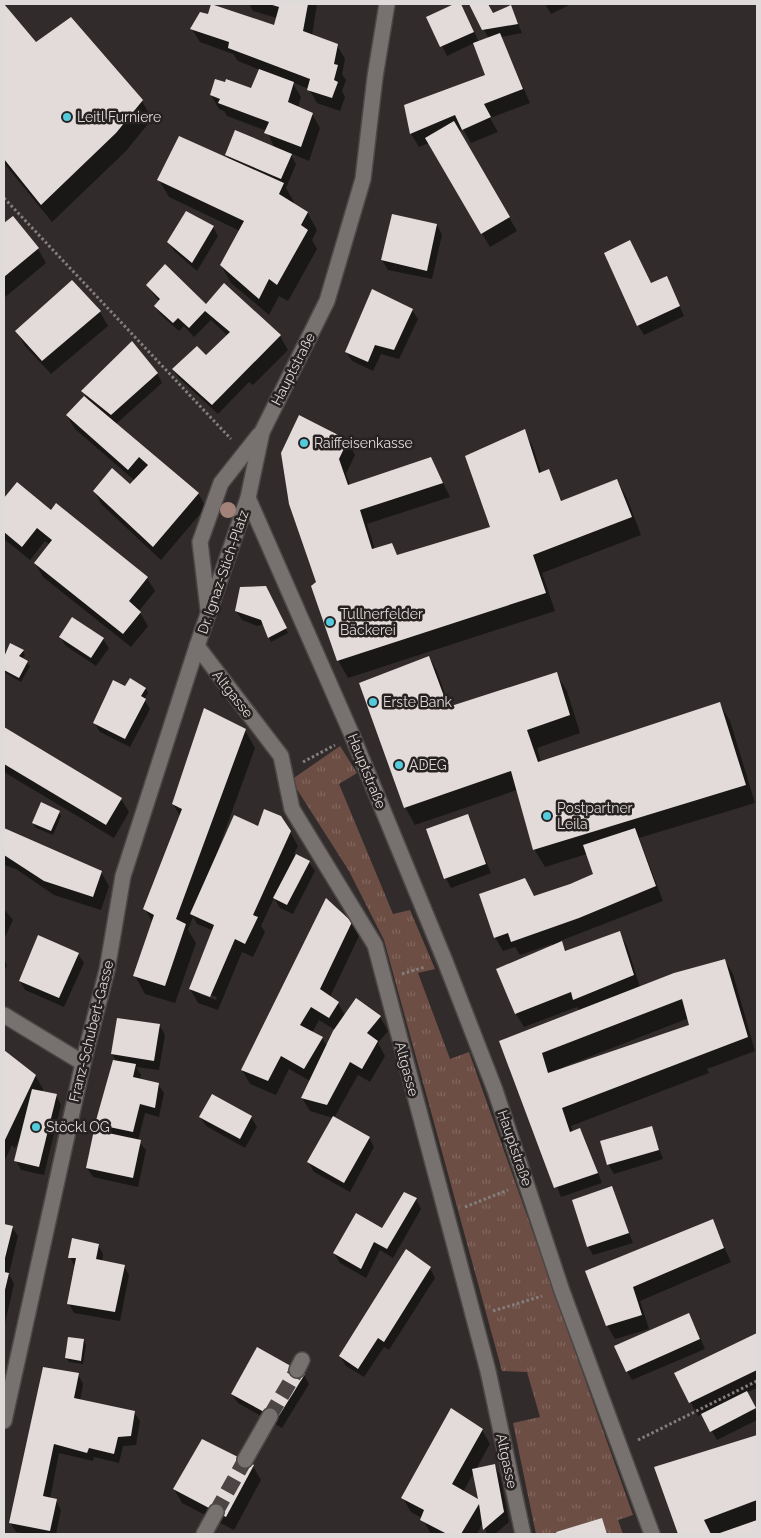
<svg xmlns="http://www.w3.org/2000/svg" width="761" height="1538" font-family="Raleway,sans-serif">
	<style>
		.grass { fill: url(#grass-tufts) }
		.shadow { fill: #0007; fill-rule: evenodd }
		.building { fill: #e2dbda; fill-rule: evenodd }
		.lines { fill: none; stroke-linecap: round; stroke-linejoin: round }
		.minor-tunnel { stroke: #4b4645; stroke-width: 15; stroke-dasharray: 15 8; stroke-linecap: butt }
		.minor-casing { stroke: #4c4847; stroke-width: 18 }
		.path { stroke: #837f7e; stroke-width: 3; stroke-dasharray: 2.5 2.5; stroke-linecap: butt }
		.minor { stroke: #777170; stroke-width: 15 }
		.tree { fill: #a28279 }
		.poi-dot { fill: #53cbdc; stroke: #272221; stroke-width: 2 }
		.labels { text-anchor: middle; stroke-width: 5; stroke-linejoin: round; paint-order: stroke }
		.poi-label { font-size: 14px; fill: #dedbda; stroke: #272221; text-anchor: start }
		.street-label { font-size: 14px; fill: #dedbda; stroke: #272221 }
	</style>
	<defs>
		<pattern id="grass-tufts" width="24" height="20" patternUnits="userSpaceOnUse" patternTransform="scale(1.25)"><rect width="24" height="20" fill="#6d4e44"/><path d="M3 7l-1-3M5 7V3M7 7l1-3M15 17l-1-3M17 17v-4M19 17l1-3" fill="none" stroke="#81675e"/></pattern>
	</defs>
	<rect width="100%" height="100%" fill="#312c2b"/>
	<polygon class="grass" points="340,746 357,773 339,784 393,914 410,910 435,969 418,973 450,1059 469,1052 633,1515 618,1520 623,1534 607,1534 602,1519 556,1532 557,1534 536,1534 513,1423 540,1417 527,1372 502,1371 384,940 349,871 291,780"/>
	<g class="shadow">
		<polygon points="249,4 317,4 312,36 337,45 345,59 342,74 346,80 342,91 345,97 340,111 317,103 309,89 292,82 301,97 298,108 312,114 320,128 309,161 290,153 296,164 286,188 294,202 293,204 307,212 317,230 312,240 317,249 288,301 279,296 269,315 231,283 221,265 240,231 169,197 159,180 229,160 226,155 274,147 267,131 227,116 224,111 219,109 211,95 252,90 260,70 238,61 233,54 200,42 192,29 275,27 277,18 253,11"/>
		<polygon points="457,4 460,4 465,12 479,42 489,39 470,4 488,4 493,14 511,7 522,33 501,37 530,103 490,118 498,132 471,143 463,129 458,131 517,231 490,247 429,143 419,147 411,134 405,106 487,76 474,43 447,56 428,17"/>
		<polygon points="545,4 571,4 551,14"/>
		<polygon points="4,5 35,44 142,101 152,119 126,151 52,222 4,163"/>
		<polygon points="13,217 38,249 46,263 4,298 4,225"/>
		<polygon points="437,225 442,235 432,279 388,270 382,260"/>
		<polygon points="213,227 218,236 197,271 174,251 168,242"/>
		<polygon points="667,278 684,316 644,335 638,325 651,284"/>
		<polygon points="72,282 100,312 108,326 51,374 25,346 17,332"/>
		<polygon points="147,286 206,306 280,336 288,350 253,385 249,382 218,414 179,378 173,369 206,357 228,336 211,320 194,337 184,326 179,331 161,315 155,306 159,301"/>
		<polygon points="412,310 418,319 399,359 381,354 373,371 352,361 346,352"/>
		<polygon points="157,373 162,383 116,424 198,493 206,507 161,560 102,505 94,491 130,486 135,481 75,429 67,416 89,401 83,391"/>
		<polygon points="524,431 532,445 542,474 548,471 562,501 617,480 627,498 641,535 542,573 555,611 348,678 338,660 319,584 290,504 347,441 355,455 346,474 350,485 431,459 450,497 367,524 375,549 392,545 399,558 491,527"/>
		<polygon points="17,484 51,511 147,578 155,591 139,611 148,626 131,647 43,577 35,563 50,545 45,541 30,560 4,539 4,500"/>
		<polygon points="271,597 288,633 271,642 264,624 257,626 242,620 236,611"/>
		<polygon points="60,637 103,639 109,648 96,666 66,646"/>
		<polygon points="10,645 23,651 25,655 22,659 30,666 21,682 4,672 4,660"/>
		<path d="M429,657L437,671L450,709L556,673L567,691L580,733L537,748L541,762L720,704L730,721L755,803L639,838L663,901L560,941L567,952L619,933L627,946L640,987L725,960L733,974L755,1051L707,1069L709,1073L571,1126L573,1132L580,1130L585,1139L602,1183L561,1197L501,1042L580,1011L577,1007L524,1027L516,1014L553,946L552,944L520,955L515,947L503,951L495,937L534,897L594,875L587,854L545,867L534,849L517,790L415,825L405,807ZM689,1018L695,1036L564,1069L563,1067Z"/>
		<polygon points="130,680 146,689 148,693 144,699 150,709 130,747 100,732 94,722 128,690"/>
		<polygon points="4,729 121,799 129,812 114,838 4,772"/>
		<path d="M245,730L255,748L218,850L258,827L290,832L298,846L294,854L309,862L315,871L293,914L280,908L274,898L261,926L265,932L253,957L242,952L218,1010L198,1003L190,989L214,931L197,924L193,917L188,930L196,943L175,1003L145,994L135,976L153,923L145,909L180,816L173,804ZM200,992L217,997L216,1000L200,994Z"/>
		<polygon points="59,812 61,816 53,835 36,828 33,823"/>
		<polygon points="467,816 491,873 451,888 446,878"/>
		<polygon points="4,829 101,872 109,886 101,910 54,895 16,869 4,865"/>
		<polygon points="4,909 13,920 4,939"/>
		<path d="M351,922L359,936L330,997L338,1003L345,1015L356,1000L380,1017L388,1031L378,1043L385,1056L370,1082L358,1075L334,1118L369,1138L374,1147L350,1192L314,1172L308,1162L333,1118L310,1111L302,1098L310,1081L289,1069L276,1095L250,1084L242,1070ZM319,1020L335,1030L327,1046L322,1038L312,1033Z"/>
		<polygon points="78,954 84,963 64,1007 25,990 20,981"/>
		<polygon points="4,959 7,965 4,972"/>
		<polygon points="118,1019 160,1026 165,1035 159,1070 136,1067 141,1075 140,1080 158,1084 164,1093 159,1117 145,1113 138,1141 146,1150 138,1187 93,1177 87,1168 101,1133 96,1124 116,1061 112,1054"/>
		<polygon points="4,1051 35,1075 43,1089 42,1092 56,1095 61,1105 44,1175 21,1170 16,1160 20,1138 15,1148 12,1145 4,1162"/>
		<polygon points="212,1096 251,1117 257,1127 245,1148 206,1126 200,1117"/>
		<polygon points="651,1128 663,1159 614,1174 608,1164"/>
		<polygon points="611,1187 633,1243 593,1255 588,1246"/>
		<polygon points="416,1199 421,1209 393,1258 380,1250 366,1278 340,1263 334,1253 383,1230"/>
		<polygon points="712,1221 731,1262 640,1301 649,1329 615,1339 607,1325 586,1272"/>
		<polygon points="4,1225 12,1227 18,1236 9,1274 14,1284 5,1323"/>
		<polygon points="98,1245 103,1254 102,1262 124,1266 129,1275 120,1321 74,1313 69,1304 75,1267 70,1257"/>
		<polygon points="430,1268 435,1278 389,1350 384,1347 364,1377 346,1366 340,1356"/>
		<polygon points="694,1324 705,1349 632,1380 627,1371"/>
		<polygon points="757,1335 757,1388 746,1393 757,1413 757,1420 717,1440 702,1414 698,1416 676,1374"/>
		<polygon points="84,1340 86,1345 83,1364 69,1362 66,1358"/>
		<polygon points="78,1374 83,1384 80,1401 134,1412 140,1421 136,1445 123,1446 119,1463 94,1457 93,1461 59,1453 50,1499 56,1500 61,1510 56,1534 28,1534 16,1532 10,1522"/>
		<polygon points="304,1375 309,1384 282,1428 238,1403 232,1394"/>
		<path d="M482,1430L490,1444L476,1469L494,1465L500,1475L509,1522L495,1534H487L483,1522L477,1534H431L422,1518L411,1512L403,1498ZM474,1472L480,1505L477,1500L463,1492Z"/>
		<polygon points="757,1436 757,1534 679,1534 656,1468"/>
		<polygon points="253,1466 261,1480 234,1530 182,1503 174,1489"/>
		<polygon points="601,1520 608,1534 558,1534 557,1533"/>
	</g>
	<g class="building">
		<polygon points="4,4 36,42 71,17 143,100 116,133 41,205 4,159"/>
		<polygon points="211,4 274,25 279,7 269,4 308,4 303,31 338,44 334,64 338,65 334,80 338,82 332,98 307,90 310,79 228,48 229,42 190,29 200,12 208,14"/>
		<polygon points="454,4 461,4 474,32 440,47 426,17"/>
		<polygon points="469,4 488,4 493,13 511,5 518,24 482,30"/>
		<polygon points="500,33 523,89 484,104 491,117 462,130 455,115 410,134 404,105 485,75 473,43"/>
		<polygon points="259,69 294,82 288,102 313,113 301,147 264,133 269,122 218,103 220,99 210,95 215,79 225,82 226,79 251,88"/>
		<polygon points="454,121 510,217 481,234 425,138"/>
		<polygon points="235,130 292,154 281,179 225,155"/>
		<polygon points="179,136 284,183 279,194 308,212 301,225 308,230 277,285 269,279 259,299 220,265 244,221 157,180"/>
		<polygon points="186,211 214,226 192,263 167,242"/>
		<polygon points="392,214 437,224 427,271 381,260"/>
		<polygon points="13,216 39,248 4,277 4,223"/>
		<polygon points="630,240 651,283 667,276 680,306 637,326 604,253"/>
		<polygon points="165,264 206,304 224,283 281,335 212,405 172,369 197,346 206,355 230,332 205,311 189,328 178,318 173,323 154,306 160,299 146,285"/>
		<polygon points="72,280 101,311 42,361 15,331"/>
		<polygon points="372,289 413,309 394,350 375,345 368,362 345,352"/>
		<polygon points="132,341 158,373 111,415 81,391"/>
		<polygon points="84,396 199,493 153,547 93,491 112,468 130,484 148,465 139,457 128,470 66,415"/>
		<polygon points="299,415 348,440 339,459 348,485 431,457 443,483 360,510 372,549 392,543 397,555 490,527 465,456 525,429 539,473 549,469 561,501 617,479 632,517 533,555 546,593 337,661 311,586 316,582 289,504 281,453"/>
		<polygon points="17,482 51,510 56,503 148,577 129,601 141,612 123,634 34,563 52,540 37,528 22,547 4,532 4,498"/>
		<polygon points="266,586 287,628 268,638 261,620 235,611 240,587"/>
		<polygon points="72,617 104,638 91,658 59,637"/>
		<polygon points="10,643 24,650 19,656 28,661 19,678 4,670 4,657"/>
		<polygon points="429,656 448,707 557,672 570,715 527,730 538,762 720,702 746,785 533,850 511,771 404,808 359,683"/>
		<polygon points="130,678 146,688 141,696 146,699 125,739 93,723 113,680 125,686"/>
		<polygon points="204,708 246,729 176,919 186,924 165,986 133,976 154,915 143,909 182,809 172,804"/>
		<polygon points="4,727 122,798 106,825 4,764"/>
		<polygon points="41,802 60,811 51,831 32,823"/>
		<polygon points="264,809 281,816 291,831 253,915 258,917 245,944 235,939 210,997 189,989 214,925 190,914 234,815 258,826"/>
		<polygon points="468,814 486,864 444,879 426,829"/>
		<polygon points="4,828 102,871 93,897 44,881 4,855"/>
		<polygon points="635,828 656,886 579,918 511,942 508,933 494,938 479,894 525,878 534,896 570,884 593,874 583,845"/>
		<polygon points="296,854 310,861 287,905 273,898"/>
		<polygon points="326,898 352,922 320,989 339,1002 329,1018 311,1007 300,1025 323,1037 304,1069 281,1056 268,1081 241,1070"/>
		<polygon points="620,931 634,975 573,1000 571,992 515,1014 496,969 562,941 565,951"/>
		<polygon points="38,935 79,953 59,998 19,981"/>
		<path d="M725,959L748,1037L562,1108L570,1132L580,1128L598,1173L554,1188L499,1041L674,973ZM682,999L689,1025L548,1073L542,1053Z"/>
		<polygon points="356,998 381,1016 367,1033 378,1041 362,1069 350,1062 327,1105 301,1098 333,1031"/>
		<polygon points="117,1018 160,1024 154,1061 111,1054"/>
		<polygon points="4,1050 36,1075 4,1142"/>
		<polygon points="113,1060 136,1064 133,1077 159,1083 155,1108 140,1104 133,1132 95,1124"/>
		<polygon points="32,1089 57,1094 39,1167 14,1161"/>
		<polygon points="212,1094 252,1116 240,1139 199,1117"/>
		<polygon points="333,1116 370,1137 344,1183 307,1162"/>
		<polygon points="652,1126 659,1150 607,1165 600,1141"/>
		<polygon points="94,1130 141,1140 133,1178 86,1168"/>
		<polygon points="612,1186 629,1233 587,1247 572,1200"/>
		<polygon points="404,1192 417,1198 387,1249 374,1242 361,1269 333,1253 356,1213 382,1228"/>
		<polygon points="713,1219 724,1248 633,1287 642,1315 606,1326 585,1271"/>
		<polygon points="4,1224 13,1226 4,1262"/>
		<polygon points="72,1238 99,1244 96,1259 125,1265 115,1312 67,1304 76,1258 68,1258"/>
		<polygon points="406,1249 431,1267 384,1342 378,1338 358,1369 339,1356"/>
		<polygon points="4,1272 9,1273 4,1294"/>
		<polygon points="689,1313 700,1339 626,1372 614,1346"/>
		<polygon points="757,1333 757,1370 689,1403 674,1373"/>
		<polygon points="68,1337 84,1339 81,1361 65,1358"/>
		<polygon points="257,1347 305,1374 277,1419 231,1394"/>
		<polygon points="43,1367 79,1373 74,1398 135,1411 131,1436 118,1437 114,1454 89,1448 87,1453 54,1444 43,1496 57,1499 50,1531 9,1523"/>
		<polygon points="747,1391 756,1408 710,1432 701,1414"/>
		<polygon points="451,1408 483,1429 452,1484 478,1499 472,1469 495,1464 504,1512 483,1530 479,1504 461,1534 447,1534 420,1520 424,1510 401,1498"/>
		<polygon points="757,1435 757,1500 704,1520 711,1534 678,1534 654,1467"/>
		<polygon points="202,1439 254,1465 226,1517 173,1489"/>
		<polygon points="602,1518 607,1534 557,1534 556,1532"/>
		<polygon points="757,1520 757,1534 717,1534"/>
	</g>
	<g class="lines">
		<g class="minor-tunnel">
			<polyline points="270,1416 297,1370"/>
			<polyline points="216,1512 245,1460"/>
		</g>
		<g class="minor-casing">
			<g id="minor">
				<polyline points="248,498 352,735 445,961 495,1090 562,1291 652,1534"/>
				<polyline points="208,609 200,542 221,483 259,435"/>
				<polyline points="197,646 281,756 292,809 375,945 488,1371 523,1534"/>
				<polyline points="4,1015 83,1063"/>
				<polyline points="297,1370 302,1360"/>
				<polyline points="4,1421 83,1063 107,970 123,876 197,646 248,498 262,432 327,301 363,179 375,77 387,4"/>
				<polyline points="245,1460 270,1416"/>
				<polyline points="204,1534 216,1512"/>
			</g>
		</g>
		<g class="path">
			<polyline points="4,198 231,439"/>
			<polyline points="303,762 335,745"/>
			<polyline points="402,974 425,967"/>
			<polyline points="465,1207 508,1190"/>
			<polyline points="493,1311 542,1296"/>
			<polyline points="638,1440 757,1381"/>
		</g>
		<use href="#minor" class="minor"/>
	</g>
	<circle class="tree" cx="228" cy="510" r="8"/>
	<g class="poi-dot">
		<circle cx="67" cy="117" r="5"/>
		<circle cx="304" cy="443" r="5"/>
		<circle cx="330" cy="622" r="5"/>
		<circle cx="373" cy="702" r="5"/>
		<circle cx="399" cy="765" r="5"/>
		<circle cx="547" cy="816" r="5"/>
		<circle cx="36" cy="1127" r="5"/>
	</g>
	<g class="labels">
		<g class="poi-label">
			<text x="77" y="122">Leitl Furniere</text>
			<text x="314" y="448">Raiffeisenkasse</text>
			<text x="340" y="619">Tullnerfelder<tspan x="340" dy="16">Bäckerei</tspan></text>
			<text x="383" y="707">Erste Bank</text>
			<text x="409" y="770">ADEG</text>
			<text x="557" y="813">Postpartner<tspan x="557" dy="16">Leila</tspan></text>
			<text x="46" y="1132">Stöckl OG</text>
		</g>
		<g class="street-label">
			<text transform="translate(293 369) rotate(-63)" y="5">Hauptstraße</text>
			<text transform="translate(223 572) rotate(-71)" y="5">Dr. Ignaz-Stich-Platz</text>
			<text transform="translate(233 694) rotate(52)" y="5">Altgasse</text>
			<text transform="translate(367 771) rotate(68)" y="5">Hauptstraße</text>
			<text transform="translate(91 1031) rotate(-76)" y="5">Franz-Schubert-Gasse</text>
			<text transform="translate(407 1069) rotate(75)" y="5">Altgasse</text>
			<text transform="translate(515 1148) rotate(71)" y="5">Hauptstraße</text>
			<text transform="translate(507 1461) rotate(78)" y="5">Altgasse</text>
		</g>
	</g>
	<rect width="761" height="1538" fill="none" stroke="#dedbda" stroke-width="10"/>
</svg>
